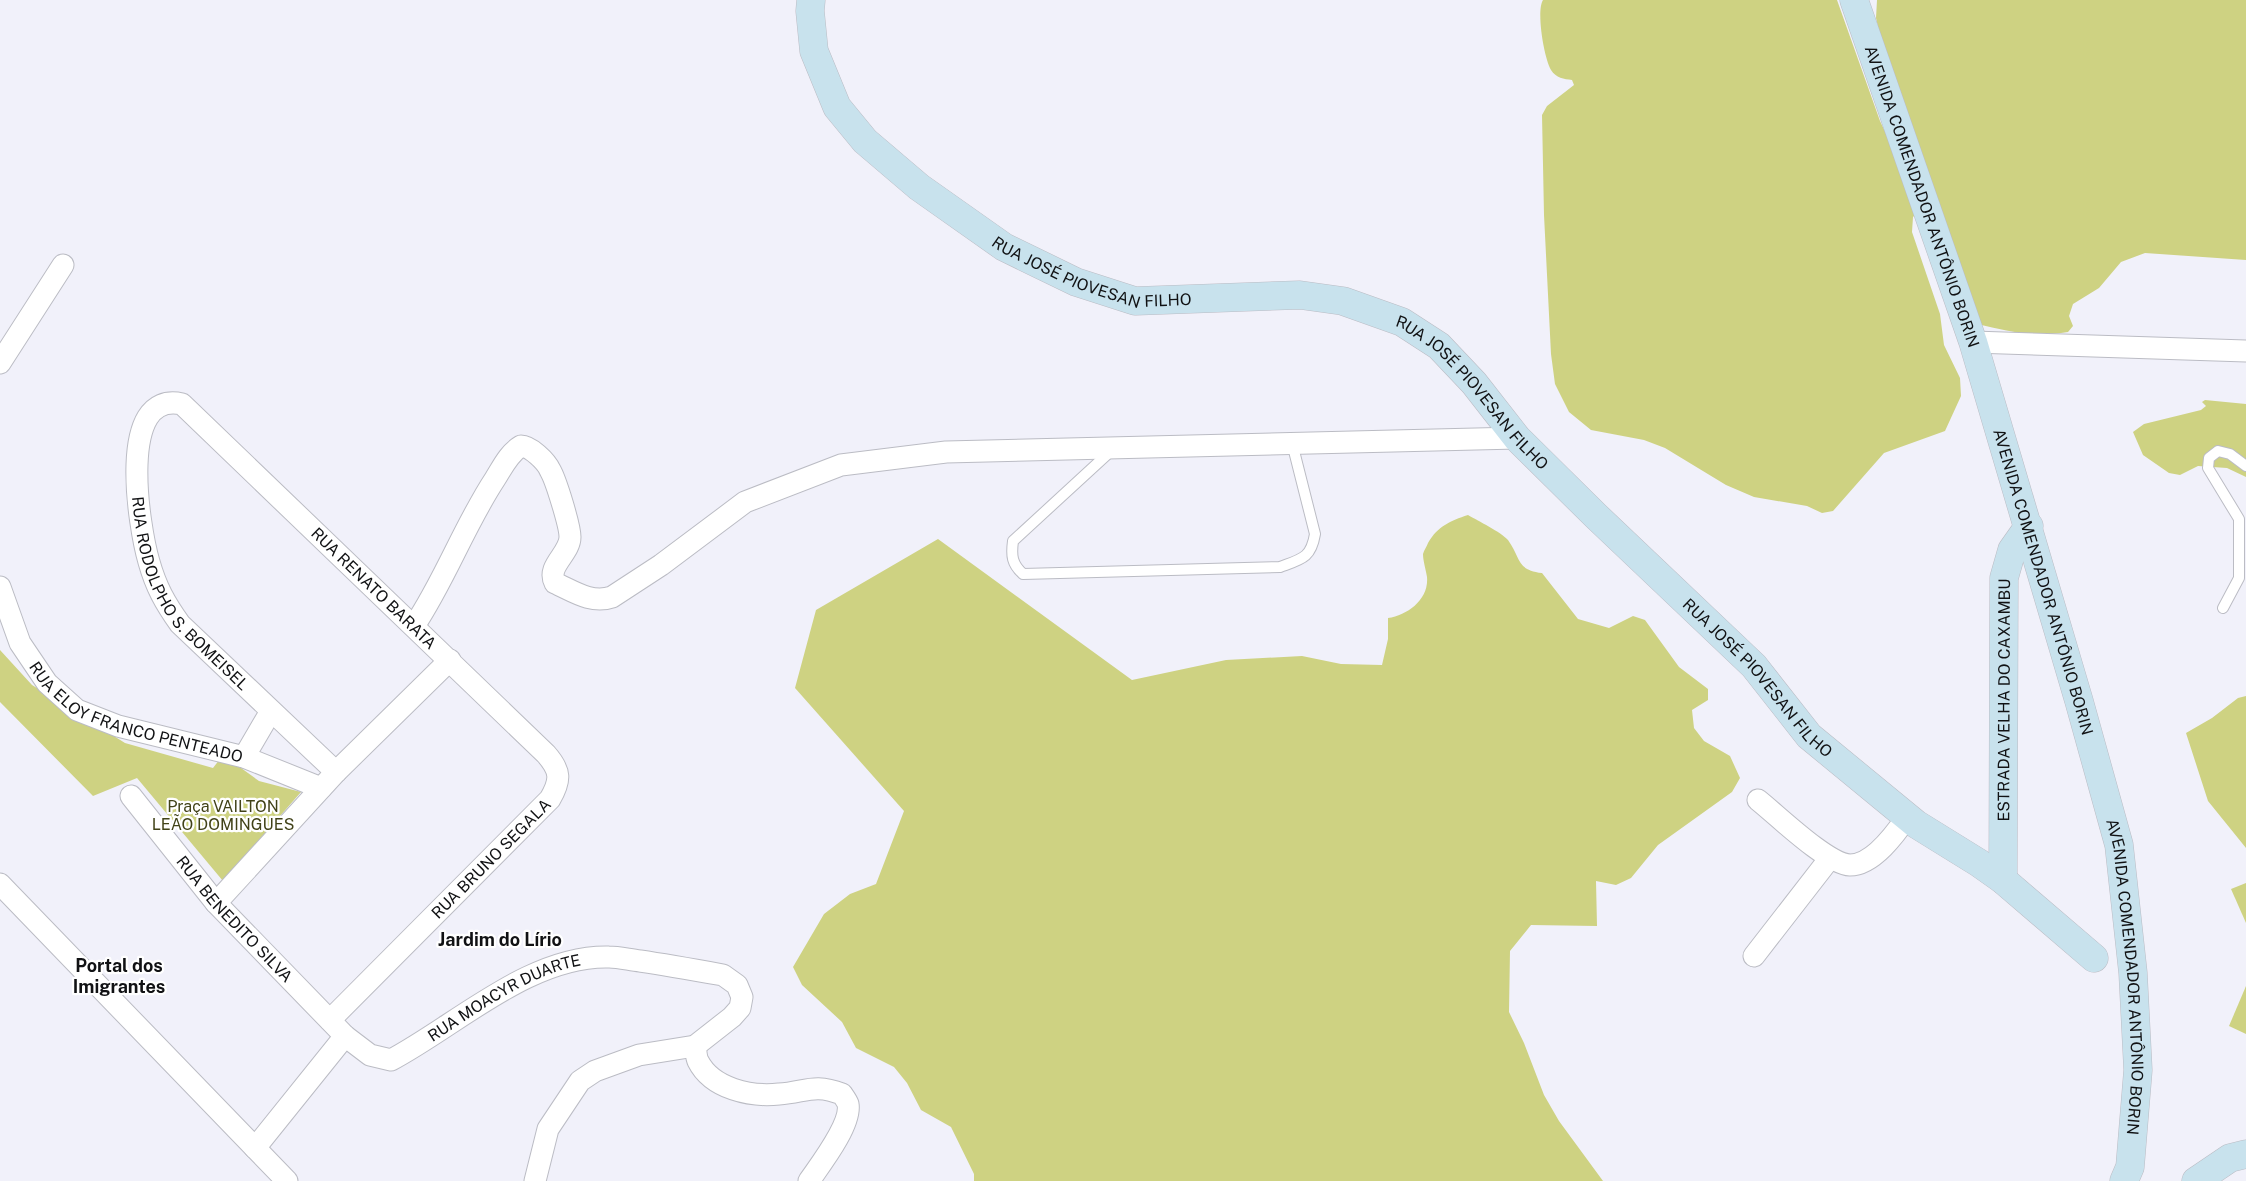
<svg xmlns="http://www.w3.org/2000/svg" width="2246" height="1181" font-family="'Public Sans',sans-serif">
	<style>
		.green { fill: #ced282 }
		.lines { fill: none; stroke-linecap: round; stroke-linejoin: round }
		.lane-casing { stroke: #bbbcc4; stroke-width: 12 }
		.street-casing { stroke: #bbbcc4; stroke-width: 23 }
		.secondary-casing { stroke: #bbbcc4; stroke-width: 29 }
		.lane { stroke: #fff; stroke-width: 10 }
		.street { stroke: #fff; stroke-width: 21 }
		.secondary { stroke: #c8e2ed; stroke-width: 28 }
		.labels { text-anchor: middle; stroke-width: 4.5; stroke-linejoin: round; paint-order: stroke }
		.street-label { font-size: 16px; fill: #111214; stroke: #fff }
		.park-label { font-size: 16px; fill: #414218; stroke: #fff }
		.neighbourhood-label { font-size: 18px; font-weight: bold; fill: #111214; stroke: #fff }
	</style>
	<rect width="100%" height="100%" fill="#f1f1fa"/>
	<g class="green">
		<path d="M1543,0H1837L1880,121L1901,165L1902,133L1876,18L1877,0H2246V260L2145,253L2121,262L2099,288L2073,304L2069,316L2073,326L2068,332C2034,337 2010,332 1977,324L1916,214L1913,217L1912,232L1940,314L1944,345L1960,378L1961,396L1945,431L1884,453L1833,511L1822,513L1807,506L1754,497L1726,485L1665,448L1644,440L1591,430L1569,412L1555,384L1551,354L1544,215L1542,115L1547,106L1574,85L1572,80C1564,79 1556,78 1551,70C1544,58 1536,11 1543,0Z"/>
		<polygon points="2205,400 2246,404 2246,477 2227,468 2198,466 2180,475 2169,473 2143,455 2133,432 2144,424 2201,410 2206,406 2202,402"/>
		<path d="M1468,515C1478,521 1501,532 1508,540C1521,558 1516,570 1542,573L1578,619L1609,628L1633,616L1645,620L1679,667L1708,689V700L1692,710L1694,728L1704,741L1730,756L1740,778L1732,792L1658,845L1631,878L1616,885L1596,881L1597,926L1531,925L1510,951L1509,1012L1524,1043L1544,1095L1559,1121L1603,1181H974V1174L951,1127L921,1110L907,1083L894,1067L856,1048L842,1022L802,985L793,967L824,914L850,894L876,884L904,811L795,688L816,610L938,539L1132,680L1226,660L1302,656L1341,664L1382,665L1388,639V618C1408,615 1429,599 1427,577C1426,570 1423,561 1423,554C1424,550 1427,546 1428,543C1438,526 1450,521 1468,515Z"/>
		<polygon points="0,650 32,685 125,743 213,768 223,755 259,781 301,792 223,881 137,778 93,796 0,702"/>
		<polygon points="2246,696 2246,848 2208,801 2186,733 2212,718 2238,698"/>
		<polygon points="2246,883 2246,923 2231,889"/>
		<polygon points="2246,986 2246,1034 2229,1026"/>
	</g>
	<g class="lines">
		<g class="lane-casing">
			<g id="lane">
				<path d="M1112,450L1013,541C1011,556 1012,564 1023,574L1280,567C1302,559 1311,558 1315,534L1292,443"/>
				<polyline points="2223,608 2239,578 2239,519 2208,468 2209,458 2218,451 2230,454 2246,466"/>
			</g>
		</g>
		<g class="street-casing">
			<g id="street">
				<polyline points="1973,342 2246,351"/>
				<polyline points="0,363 63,265"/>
				<path id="s1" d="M0,587L20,643L47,683L77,710L118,726L244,757L321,788"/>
				<path d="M414,626C445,580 464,526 495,479C502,468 509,453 521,446C530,446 546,461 550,470C556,480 570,526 570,537C570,554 546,566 555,583C573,591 591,604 612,597L661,565L745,502L841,465L946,452L1517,438"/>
				<polyline points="244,757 271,711"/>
				<path id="s2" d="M131,796L216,903L345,1036L370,1055L391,1060C457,1025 530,955 609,957C619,957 630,960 640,961C667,965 695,970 723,975L737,985L742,997L740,1008L732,1017L695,1046L639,1055L595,1071L580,1081L548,1129L535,1181"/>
				<path d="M1758,800C1777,815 1827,864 1850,865C1873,865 1896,833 1907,817"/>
				<polyline points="0,884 287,1181"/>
				<polyline points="216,903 336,772 450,660"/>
				<polyline points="1754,956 1830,858"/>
				<path id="s3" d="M330,1020L550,799C561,780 561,771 546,754L182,404C116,389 139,528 149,562C156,587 165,603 180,624L336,772"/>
				<path d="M695,1046C696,1050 696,1057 698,1061C712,1089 751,1097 779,1094C806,1092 814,1083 842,1094C844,1097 847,1101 848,1104C852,1124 820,1165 809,1181"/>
				<polyline points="255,1148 345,1036"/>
			</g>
		</g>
		<g class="secondary-casing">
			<g id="secondary">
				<path id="s4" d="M811,0L810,11L814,51L837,107L865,141L919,187L1004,247L1076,282L1135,301L1300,295L1343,301L1402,322L1439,346L1474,383L1517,438L1596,516L1754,666L1809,736L1916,824L1979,863L2003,880L2094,958"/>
				<path id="s5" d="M1854,0L1973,342L2079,701L2119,845L2133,973L2138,1070L2130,1167L2124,1181"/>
				<path id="s6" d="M2003,880L2004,578L2012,550L2029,526"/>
				<polyline points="2196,1181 2230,1158 2246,1154"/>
			</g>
		</g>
		<use href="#lane" class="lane"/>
		<use href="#street" class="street"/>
		<use href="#secondary" class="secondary"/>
	</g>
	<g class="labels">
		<g class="street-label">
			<text dy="6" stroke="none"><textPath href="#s5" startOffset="208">AVENIDA COMENDADOR ANTÔNIO BORIN</textPath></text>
			<text dy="6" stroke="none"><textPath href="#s4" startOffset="424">RUA JOSÉ PIOVESAN FILHO</textPath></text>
			<text dy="6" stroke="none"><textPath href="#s4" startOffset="844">RUA JOSÉ PIOVESAN FILHO</textPath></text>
			<text dy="6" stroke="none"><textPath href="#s5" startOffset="612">AVENIDA COMENDADOR ANTÔNIO BORIN</textPath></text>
			<text transform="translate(374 588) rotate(44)" y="6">RUA RENATO BARATA</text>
			<text dy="6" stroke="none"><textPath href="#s3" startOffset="1101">RUA RODOLPHO S. BOMEISEL</textPath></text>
			<text dy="6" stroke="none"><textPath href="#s4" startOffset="1249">RUA JOSÉ PIOVESAN FILHO</textPath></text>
			<text dy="6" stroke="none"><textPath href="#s6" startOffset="180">ESTRADA VELHA DO CAXAMBU</textPath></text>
			<text dy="6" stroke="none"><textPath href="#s1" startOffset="202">RUA ELOY FRANCO PENTEADO</textPath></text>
			<text dy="6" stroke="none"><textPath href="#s3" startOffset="228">RUA BRUNO SEGALA</textPath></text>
			<text dy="6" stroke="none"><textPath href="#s2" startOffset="161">RUA BENEDITO SILVA</textPath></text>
			<text dy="6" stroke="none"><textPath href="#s5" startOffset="1018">AVENIDA COMENDADOR ANTÔNIO BORIN</textPath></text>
			<text dy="6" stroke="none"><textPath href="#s2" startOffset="505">RUA MOACYR DUARTE</textPath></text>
		</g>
		<g class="park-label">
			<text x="223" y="812">Praça VAILTON<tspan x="223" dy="18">LEÃO DOMINGUES</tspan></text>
		</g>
		<g class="neighbourhood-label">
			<text x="500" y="946">Jardim do Lírio</text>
			<text x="119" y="972">Portal dos<tspan x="119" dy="21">Imigrantes</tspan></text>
		</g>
	</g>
</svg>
